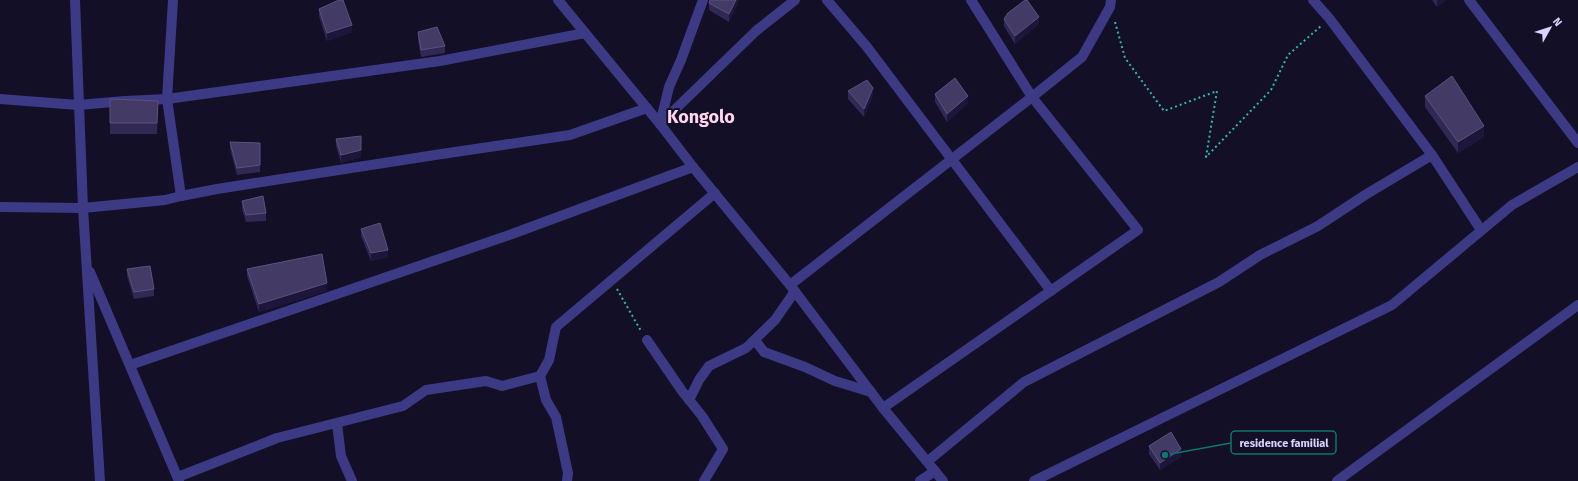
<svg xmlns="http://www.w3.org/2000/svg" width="1578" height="481" font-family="'Fira Sans',sans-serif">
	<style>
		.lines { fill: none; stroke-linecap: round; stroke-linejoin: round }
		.path { stroke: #2fb8b0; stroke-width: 2; stroke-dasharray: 2 3; stroke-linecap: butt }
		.street { stroke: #3d3a85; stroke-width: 10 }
		.wall { fill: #312854 }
		.shaded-wall { fill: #1d163a }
		.building { fill: #433a66; stroke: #5a527e }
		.labels { text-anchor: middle; stroke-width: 4; stroke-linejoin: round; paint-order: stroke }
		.town-label { font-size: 18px; font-weight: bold; fill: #ffd6f0; stroke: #130f26 }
		.leader { fill: none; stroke: #0f766e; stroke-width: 1.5 }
		.callout-dot { fill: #0f766e; stroke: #130f26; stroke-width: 1.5 }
		.callout { fill: #130f26; stroke: #0f766e; stroke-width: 1.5 }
		.callout-label { font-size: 11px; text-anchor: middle; font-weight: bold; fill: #d9d4ff }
	</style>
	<rect width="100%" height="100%" fill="#130f26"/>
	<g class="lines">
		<g class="path">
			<polyline points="1115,22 1125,58 1164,111 1217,91 1206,157 1271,90 1288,55 1321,26"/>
			<polyline points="617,289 641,331"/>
		</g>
		<g class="street">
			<polyline points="75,0 83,208 100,481"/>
			<polyline points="173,0 167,99 181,196"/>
			<polyline points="558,0 660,124 693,167 790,285 883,408 943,481"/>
			<polyline points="827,0 867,47 1051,291"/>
			<polyline points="1313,0 1329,18 1432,155"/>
			<polyline points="1469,0 1578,143"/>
			<polyline points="0,99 78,105 125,101 167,99 440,61 585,33"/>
			<polyline points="660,124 756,31 795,0"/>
			<polyline points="660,124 669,87 681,60 703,0"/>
			<polyline points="0,207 83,208 165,200 181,196 217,189 435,155 570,135 647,108"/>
			<polyline points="90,272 179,481"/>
			<polyline points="790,285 1032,97 1082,57 1110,7 1111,0"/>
			<polyline points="647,340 682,391 702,416 723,449 704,481"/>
			<polyline points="755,340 764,352 805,367 835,381 871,392"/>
			<polyline points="130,365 512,234 693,167"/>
			<polyline points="540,376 546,400 556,417 568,473 567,481"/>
			<polyline points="689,400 699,380 709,366 746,348 775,320 795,291"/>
			<polyline points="883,408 1138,230 1032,97 971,0"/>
			<polyline points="337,424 341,456 352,481"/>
			<polyline points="928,461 1024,382 1219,282 1260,255 1318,226 1365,195 1432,155 1481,230"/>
			<polyline points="178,477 277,438 403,406 426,390 486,381 502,386 540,376 549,360 556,327 715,193"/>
			<polyline points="920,481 935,471"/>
			<polyline points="1034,481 1392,305 1512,205 1578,167"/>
			<polyline points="1337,481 1578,305"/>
		</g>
	</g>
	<g class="wall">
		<polygon points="739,0 729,22 709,10 709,3"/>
		<polygon points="1432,0 1446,0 1437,7"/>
		<polygon points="319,9 352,32 327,41 319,16"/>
		<polygon points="1004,19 1039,24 1015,44 1004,26"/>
		<polygon points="418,32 445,46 445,53 421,57 418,40"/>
		<polygon points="848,91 873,95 864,117 848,99"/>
		<polygon points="935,94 968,103 947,122 935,102"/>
		<polygon points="1425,96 1484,137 1458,153 1425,107"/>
		<polygon points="110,99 158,101 157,134 110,134"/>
		<polygon points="336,139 361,157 341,163 336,146"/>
		<polygon points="230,142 260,143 260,172 237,175 230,149"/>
		<polygon points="242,201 266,213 266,221 246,222 242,209"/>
		<polygon points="361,229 388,257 371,261 361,236"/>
		<polygon points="127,269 154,289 154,296 134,299 127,276"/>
		<polygon points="247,269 327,291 259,312 247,276"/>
		<polygon points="1149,446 1181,457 1160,470 1149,454"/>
	</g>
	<g class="shaded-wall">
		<polygon points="736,0 739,0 729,22 729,14"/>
		<polygon points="1437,0 1446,0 1437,7"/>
		<polygon points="1039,17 1039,24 1015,44 1015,36"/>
		<polygon points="352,25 352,32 327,41 327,33"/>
		<polygon points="873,88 873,95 864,117 864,109"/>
		<polygon points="968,96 968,103 947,122 947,114"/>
		<polygon points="1484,126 1484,137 1458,153 1458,142"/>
		<polygon points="361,150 361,157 341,163 341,155"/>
		<polygon points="388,250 388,257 371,261 371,253"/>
		<polygon points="327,283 327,291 259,312 259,304"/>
		<polygon points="1181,449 1181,457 1160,470 1160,463"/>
	</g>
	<g class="building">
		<polygon points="339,0 343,0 352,25 327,33 319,9"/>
		<polygon points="710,0 736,0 729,14 709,3"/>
		<polygon points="1025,0 1027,0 1039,17 1015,36 1004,19 1008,13"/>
		<polygon points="437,27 445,46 421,50 418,32"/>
		<polygon points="1452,76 1484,126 1458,142 1425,96"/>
		<polygon points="955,78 968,96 947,114 935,94"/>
		<polygon points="867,80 873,88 864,109 848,91"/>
		<polygon points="110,99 158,101 157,123 110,123"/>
		<polygon points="361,136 361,150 341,155 336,139"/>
		<polygon points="230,142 260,143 260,165 237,168"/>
		<polygon points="263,196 266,213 246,215 242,201"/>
		<polygon points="380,223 388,250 371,253 361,229"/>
		<polygon points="322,254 327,283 259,304 247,269"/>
		<polygon points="150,266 154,289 134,292 127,269"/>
		<polygon points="1171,432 1181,449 1160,463 1149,446"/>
	</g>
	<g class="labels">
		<g class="town-label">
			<text x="701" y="123">Kongolo</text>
		</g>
	</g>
	<path class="leader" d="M1165 455L1231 443"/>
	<circle class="callout-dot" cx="1165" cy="455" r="4"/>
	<rect class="callout" x="1231" y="431" width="105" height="23" rx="4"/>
	<g class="callout-label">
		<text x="1284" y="447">residence familial</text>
	</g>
	<g transform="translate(1550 28) rotate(51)" stroke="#130f26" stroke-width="3" paint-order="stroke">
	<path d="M0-3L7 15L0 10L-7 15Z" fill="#d9d4ff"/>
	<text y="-6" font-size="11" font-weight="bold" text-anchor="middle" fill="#d9d4ff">N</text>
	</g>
</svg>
